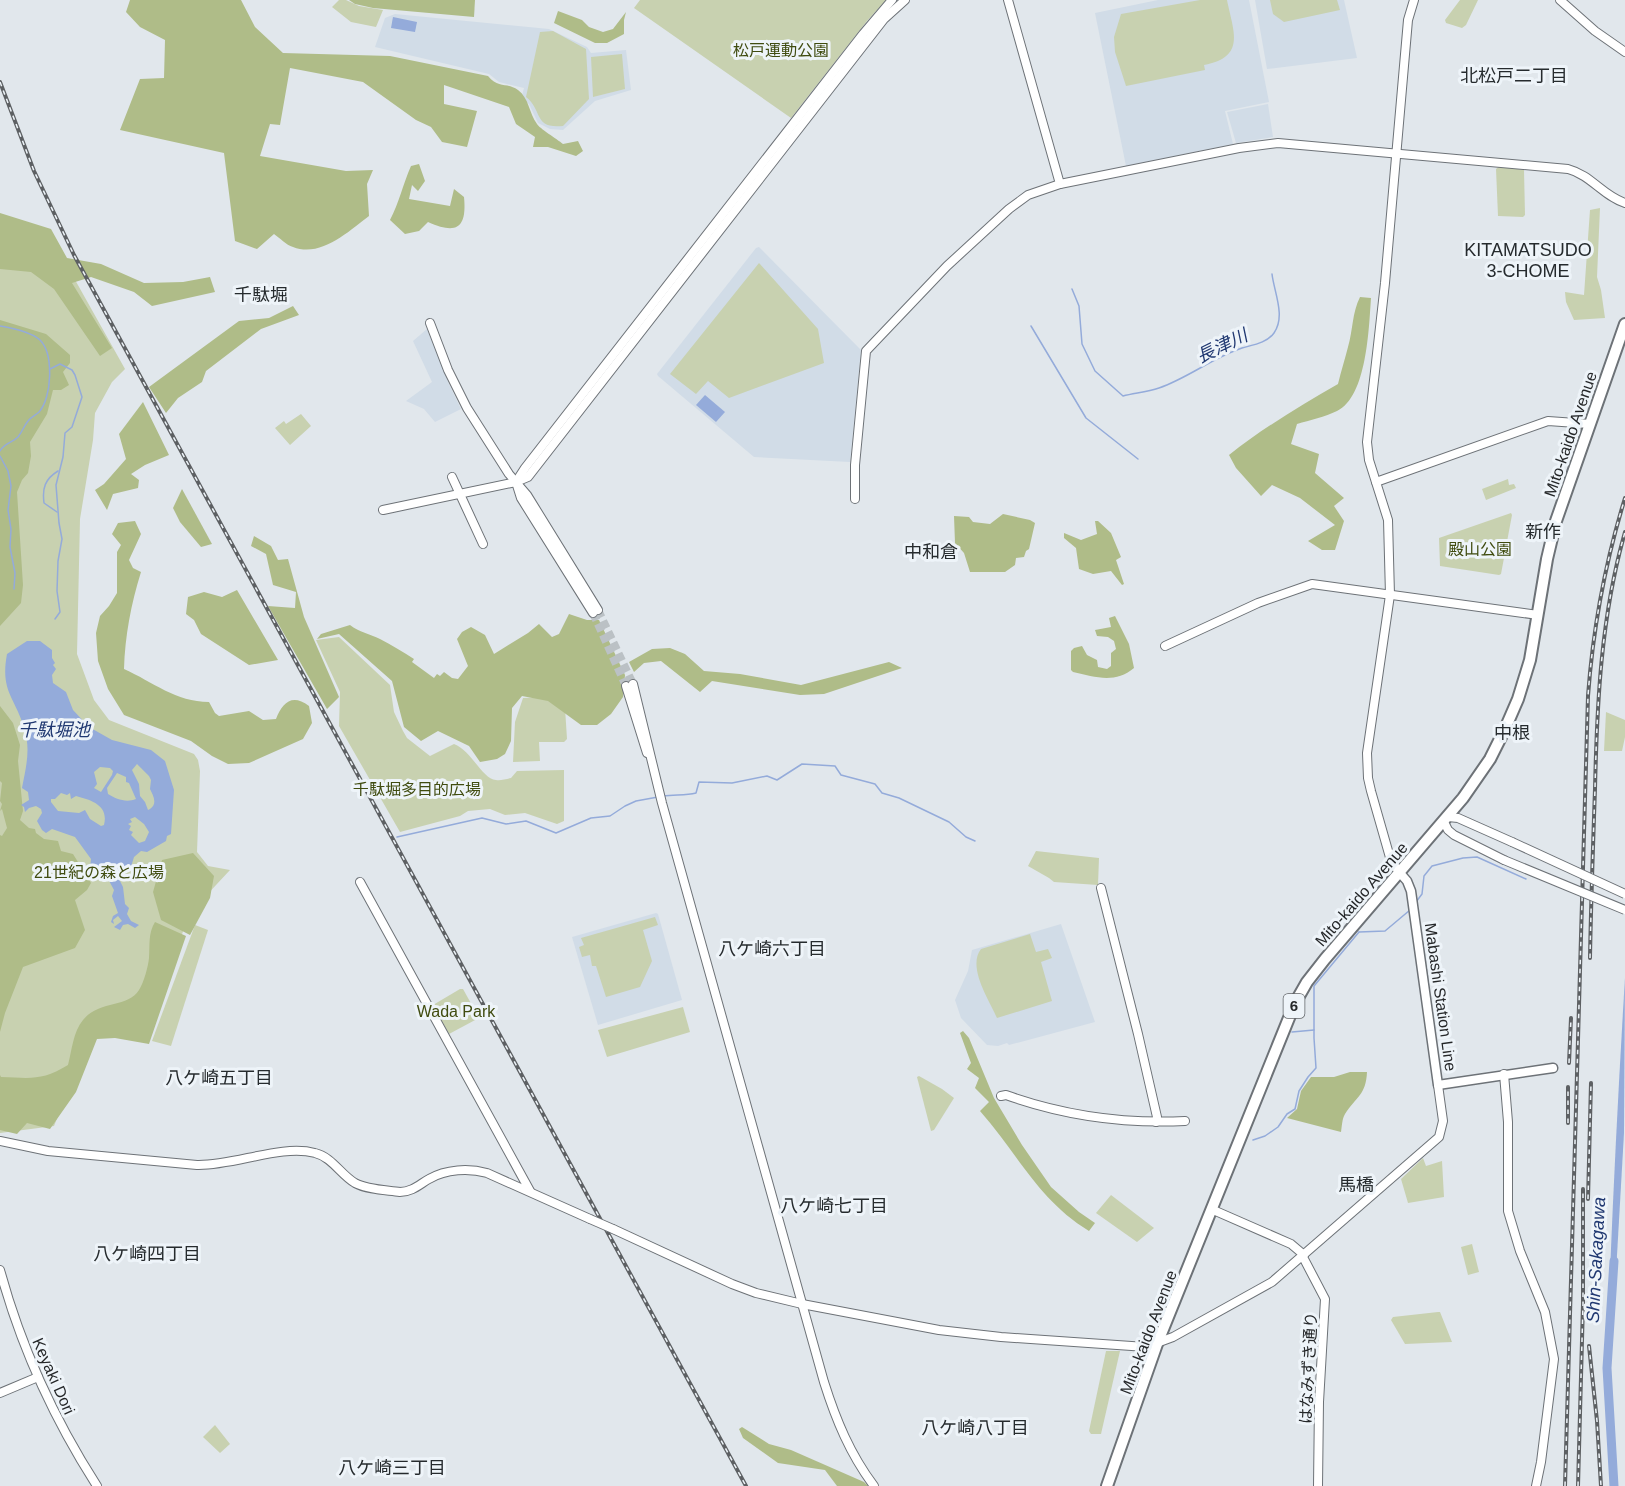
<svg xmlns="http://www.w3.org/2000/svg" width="1625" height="1486" font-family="Helvetica,'Noto Sans JP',sans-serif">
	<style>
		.built { fill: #d1dce7 }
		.green { fill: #c8d1b0 }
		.forest { fill: #afbc88 }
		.water { fill: #94abda; fill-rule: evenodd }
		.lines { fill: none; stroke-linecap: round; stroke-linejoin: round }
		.stream { stroke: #94abda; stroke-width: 1.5 }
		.river { stroke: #94abda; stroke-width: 9 }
		.tertiary-tunnel { stroke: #bbc1c5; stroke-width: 8; stroke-dasharray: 8 4; stroke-linecap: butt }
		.tertiary-casing { stroke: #6d7277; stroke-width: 10 }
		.secondary-casing { stroke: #6d7277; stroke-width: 11 }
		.trunk-casing { stroke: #6d7277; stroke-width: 14 }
		.tertiary { stroke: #fff; stroke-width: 8 }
		.secondary { stroke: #fff; stroke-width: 8 }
		.trunk { stroke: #fff; stroke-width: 10 }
		.rail-casing { stroke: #5d6063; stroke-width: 4 }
		.rail { stroke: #eef4f9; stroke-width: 1.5; stroke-dasharray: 4.5; stroke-linecap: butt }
		.tertiary-bridge-casing { stroke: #6d7277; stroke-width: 10; stroke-linecap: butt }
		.tertiary-bridge { stroke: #fff; stroke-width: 8 }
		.labels { text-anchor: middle; stroke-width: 6; stroke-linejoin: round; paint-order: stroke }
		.shield { fill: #eef4f9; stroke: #616467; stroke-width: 1.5 }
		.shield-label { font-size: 15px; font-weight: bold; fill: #252729 }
		.park-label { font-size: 16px; fill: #404c10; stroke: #eef4f9 }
		.street-label { font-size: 16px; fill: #252729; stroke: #eef4f9 }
		.neighbourhood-label { font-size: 18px; fill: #262b2e; stroke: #eef4f9 }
		.water-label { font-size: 18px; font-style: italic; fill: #203871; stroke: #eef4f9 }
	</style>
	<rect width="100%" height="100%" fill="#e1e7ec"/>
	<g class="built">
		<polygon points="1158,0 1249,0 1269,102 1225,111 1233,144 1126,166 1095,13"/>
		<polygon points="1255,0 1344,0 1357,58 1267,69"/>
		<polygon points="395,14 549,29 587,47 591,53 626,50 631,90 595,101 563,130 550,129 538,123 529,104 521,99 524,88 499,82 489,74 375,47 385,18"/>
		<polygon points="1268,104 1273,137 1236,143 1227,112"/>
		<polygon points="759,247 861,350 850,462 754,457 658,376 657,374 756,248"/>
		<polygon points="427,329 449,384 461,409 435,422 424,409 406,401 432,382 413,341"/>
		<polygon points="656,913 658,914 682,1000 598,1025 572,937"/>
		<polygon points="1061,924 1095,1022 1009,1045 1007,1043 998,1046 987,1045 961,1018 955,1000 968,971 972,950"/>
	</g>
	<g class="green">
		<polygon points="339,0 346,0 359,6 383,10 376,27 351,22 332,7"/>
		<polygon points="640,0 886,0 867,21 791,118 634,8"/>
		<path d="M1200,0H1227C1233,31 1247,57 1204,65L1205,70L1126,86L1115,52L1114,37L1121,14Z"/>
		<polygon points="1270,0 1337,0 1340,10 1284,22 1273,14"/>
		<polygon points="1460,0 1478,0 1466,25 1462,28 1446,23 1445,20"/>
		<path d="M553,31L586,49L589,99L563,126C533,129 543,110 526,97L540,32Z"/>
		<polygon points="622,54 625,89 593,97 591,57"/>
		<polygon points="1500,166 1524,170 1525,215 1523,217 1498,216 1496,169"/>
		<polygon points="1600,208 1597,277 1601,290 1605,318 1574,320 1566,302 1565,292 1584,295 1590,210"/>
		<polygon points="0,237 74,278 125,369 112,382 95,413 93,440 80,519 77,654 94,700 109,720 194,754 198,760 200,771 197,852 208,866 230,870 189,914 146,1039 90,1036 54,1126 0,1133"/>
		<polygon points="759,263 818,329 824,363 729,398 708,381 696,394 670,374"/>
		<polygon points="301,414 311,426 290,445 275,428 284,421 286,424"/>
		<polygon points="1508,479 1509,485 1514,484 1516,488 1486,500 1482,489"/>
		<polygon points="1511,513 1512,515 1501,574 1499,575 1440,566 1439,538"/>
		<path d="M339,637L390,685L394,712L403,731L407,738L430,756L454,744C472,751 482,779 496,780C500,781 506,779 511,778L517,771L564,770V821L557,824L525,813L505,815L490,809L468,811L460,816L400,832L339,726L340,692L316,640Z"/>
		<polygon points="548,697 565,708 567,739 564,742 539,742 540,761 513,762 515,722 523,698"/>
		<polygon points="1606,712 1625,720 1625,737 1622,751 1604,751"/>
		<polygon points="1036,851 1099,858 1098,885 1054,882 1049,878 1028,866"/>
		<polygon points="655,917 658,925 643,930 652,961 640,987 606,997 596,966 592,966 590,955 582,957 579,947 584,945 581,938"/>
		<polygon points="195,925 208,930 171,1046 152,1041"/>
		<path d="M1030,934L1036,952L1048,949L1052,958L1041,962L1052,1001L997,1018C989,1000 967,967 981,949Z"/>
		<polygon points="460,989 463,989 478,1016 477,1019 449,1034 433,1005"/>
		<polygon points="683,1007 690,1032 607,1057 598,1030"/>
		<polygon points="919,1076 942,1089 954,1098 934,1130 931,1131 917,1077"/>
		<polygon points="1423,1158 1426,1166 1442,1161 1444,1197 1408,1203 1401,1179"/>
		<polygon points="1111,1195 1154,1228 1137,1242 1096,1213"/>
		<polygon points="1472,1244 1479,1272 1468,1275 1461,1247"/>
		<polygon points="1438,1312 1440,1312 1452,1342 1405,1344 1391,1320 1393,1317"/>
		<polygon points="1106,1351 1120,1351 1101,1434 1091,1434 1089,1431"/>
		<polygon points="215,1425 230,1444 220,1453 203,1437"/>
	</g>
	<g class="forest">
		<path d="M130,0H241L255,27L283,53L390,56L488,76C499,89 507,82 518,90C529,98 529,113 537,124C539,128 557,139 563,144L578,141L583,151L576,156L548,147H533L535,137L516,124L509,107L444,85V104L477,111L467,147L442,142L431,127L416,120L363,82L290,68L280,125L270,124L260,156L346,171L373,170L367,184L369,216C349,231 321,258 293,247C286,245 280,238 274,234L257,249L235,241L224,153L120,130L140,79L164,78L165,40L140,27L126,12Z"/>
		<polygon points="349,0 475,0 474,17 373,8 355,4"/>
		<polygon points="558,11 582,20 589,27 603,32 613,29 626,12 624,20 624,34 607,43 595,43 554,23"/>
		<path d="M419,164L425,181L418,191L412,185L409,199L450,206L454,189L464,197C467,228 457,235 428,222L419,231L405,234L390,220C399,203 403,184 411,166Z"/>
		<polygon points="0,213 51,229 67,258 101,264 144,283 183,282 210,277 215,292 152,306 134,292 91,277 72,283 112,348 100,356 54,289 31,272 0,269"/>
		<path d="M1360,297L1371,298C1369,327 1367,397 1337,411C1325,417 1310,420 1297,424L1291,444L1319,454L1315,473L1344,498L1334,506L1344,521L1335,550H1322L1308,541L1335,525L1300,498L1272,485L1261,496L1236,468L1229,455C1263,428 1300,406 1338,384C1341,371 1345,359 1348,347C1353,330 1352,313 1360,297Z"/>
		<polygon points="293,306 299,315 261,329 206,371 202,382 178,398 166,413 149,387 239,321 269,318"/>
		<polygon points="0,320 46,334 70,355 70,363 63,372 69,385 61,390 53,390 47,414 30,442 31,456 28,473 22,480 17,492 23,585 21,603 0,626"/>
		<polygon points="143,402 169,455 145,465 131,474 139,480 138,488 113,494 107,510 95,490 104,484 126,459 119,434"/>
		<polygon points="182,489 212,544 201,547 180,522 173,508"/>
		<polygon points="1003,514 1030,520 1035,523 1029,549 1026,551 1024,557 1016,558 1015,565 1005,572 970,572 964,553 955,543 954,516 969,517 973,522 990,524"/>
		<path d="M135,521L141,534L129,560L133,568L141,572C131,604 125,636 124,669C153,682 176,702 209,702L215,713L219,716L249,711L263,720L276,719C282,703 292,693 309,706L312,723L303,739L249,763L228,764L212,756L191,741L124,715L108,689L98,661L96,633L100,616L109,606L117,593V552L121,545L112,534L118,523Z"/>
		<polygon points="1095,521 1098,521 1111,533 1121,557 1116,560 1124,584 1122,585 1111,571 1093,574 1079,569 1076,548 1064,538 1064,533 1081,540 1097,534"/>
		<polygon points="254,536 271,546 278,560 288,559 304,617 339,697 327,709 268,606 295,608 296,592 273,585 266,554 251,546"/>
		<polygon points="237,590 278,660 249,665 201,634 194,620 186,614 188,597 204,592 222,597"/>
		<path d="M569,614L587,620H599L625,675L623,697L611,714L597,725H581L548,701L522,696L512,708L511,741L505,754L497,759L480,762L469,746L438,731L421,741L404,727L392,681L339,634L317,639L321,634L350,625C359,632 370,634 380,639C392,645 403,652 414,659L412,662L434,678L437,674L440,676L444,672L452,678L458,679L468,666L457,639L462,632L471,627L485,635L494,654L528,633L539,624L552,637L559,634Z"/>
		<path d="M1115,616L1129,644L1134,668C1115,684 1095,677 1073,672L1071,670V651L1074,648L1082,646L1087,655L1097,660L1098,667L1107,669L1111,666V653L1116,649L1114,641L1108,637L1097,636L1095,630L1111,627L1109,618Z"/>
		<polygon points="670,648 685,654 704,671 740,674 801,685 889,662 902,668 824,694 800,695 712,681 700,692 661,661 644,663 634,672 629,662 652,649"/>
		<polygon points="0,706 13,723 20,745 18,761 23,811 20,820 29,828 35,829 36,833 44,839 58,841 61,851 73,854 91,883 87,890 75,900 85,930 75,948 23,967 5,1013 0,1032 0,835 2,836 7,828 2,809 0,811 2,804 0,801 2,783 0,781"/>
		<polygon points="193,853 214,876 210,898 190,935 161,920 153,892 162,860"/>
		<path d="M155,922L186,936L149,1044L115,1038L97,1039L76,1092L50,1129L27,1123L17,1134L0,1130V1075L1,1077C31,1078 42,1081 68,1065C72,1050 73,1032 83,1020C99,1000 128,1008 139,990C144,982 148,967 149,958C150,945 148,933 155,922Z"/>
		<path d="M963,1031L969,1038L994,1098L1022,1145L1051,1187L1079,1212L1095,1223L1089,1231C1038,1200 1018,1154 980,1111L989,1102L975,1088L979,1078L967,1069L971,1063L960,1033Z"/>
		<path d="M1350,1072H1367C1366,1095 1356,1097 1345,1114C1342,1119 1342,1126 1341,1132L1287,1118L1297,1109L1301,1091L1311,1077H1334Z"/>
		<polygon points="742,1427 769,1444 791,1450 864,1482 868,1486 837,1486 825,1470 778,1463 743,1438 739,1429"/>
	</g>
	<g class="water">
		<polygon points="393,17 417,22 415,32 391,28"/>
		<polygon points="705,395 725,412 716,422 696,405"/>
		<path d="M27,641H40L52,650V658L55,663L53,665L56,669L52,675L53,683L66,692L73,710L89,727L112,740L151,750L165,761L174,790L171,834L167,836L166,841L147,852L141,851L134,857L131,867L124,869L119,879L123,887L125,904L129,908L127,914L131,921L139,925L135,928L128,924L123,925L120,930L114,927L122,921L118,916L113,920L114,924L111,922L113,916L118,913L112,896L114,890L107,877L95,865L90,868L91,859L75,837L52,829L46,833L42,830L37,821L42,813L41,809L36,806L29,808L25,812L24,807L21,805L29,800L28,792L22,788C26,767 31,749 24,728C15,697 0,692 7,654ZM137,764L149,776L151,780L150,789C153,795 158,804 150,809L148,810L145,802L140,796L139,784L132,770ZM100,767L110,768L113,771L112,775L101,792L94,788L97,784L94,772ZM117,773L126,777V782L129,783L136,799C126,803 116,799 108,794L107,788ZM61,793L67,795L70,793L71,799L76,796C91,800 109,805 104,825L101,826L90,819L85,810L79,813L58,811L51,802V799H55ZM135,817L144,824L149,832L145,841L139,843L131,835L133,832L129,830L131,826L128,824L132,822L130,819Z"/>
		<path d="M1625,978L1624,1133L1616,1273L1610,1272C1614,1174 1619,1076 1625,978Z"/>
	</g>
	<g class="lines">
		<g class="stream">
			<path d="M1072,289L1079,306L1082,344L1095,371L1123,396C1135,393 1147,392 1159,388C1188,378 1212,358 1242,348C1252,345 1267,343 1274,333C1286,316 1274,292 1272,274"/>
			<path d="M0,326C12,328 31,332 40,340C54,354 52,398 39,412C36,415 31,417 28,421C24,426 22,432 18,437C12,443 4,443 0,451"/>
			<polyline points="1031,326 1086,418 1138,459"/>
			<polyline points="50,369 60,364 72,370 75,375 82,397 72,427 65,433 63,457 56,485 59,523 62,539 58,561 57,591 60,612 55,619"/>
			<polyline points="0,456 8,471 11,486 8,510 11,529 10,547 15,573 14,589"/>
			<path d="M57,512L44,503C42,488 45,479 58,471"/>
			<path d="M663,796C674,794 685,796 696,793L699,782L732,783L767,776L777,780L802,764L835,766L841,775L875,784L882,793L899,798L949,822L966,837L975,841"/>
			<polyline points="397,837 482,818 506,824 526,821 556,833 591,818 610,816 625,806 636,801 658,797"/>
			<polyline points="1416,902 1422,894 1424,876 1432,866 1463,858 1477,857 1526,879"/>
			<polyline points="1359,932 1385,931 1410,910"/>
			<polyline points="1292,1032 1314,1030"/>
			<polyline points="1253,1140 1265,1136 1278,1127 1287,1114 1295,1109 1299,1091 1308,1077 1316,1068 1314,1038 1314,986 1359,932"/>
		</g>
		<polyline class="river" points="1614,1486 1607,1368 1614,1261"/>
		<g class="tertiary-tunnel">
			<polyline points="598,610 633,684"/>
			<polyline points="593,613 626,686"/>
		</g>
		<g class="tertiary-casing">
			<g id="tertiary">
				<polyline points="1008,0 1060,184"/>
				<polyline points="1560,0 1595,31 1625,52"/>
				<polyline points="430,323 448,370 467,408 509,474 527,495 598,610"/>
				<polyline points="452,477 483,544"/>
				<polyline points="1376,482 1548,421 1590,424"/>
				<path d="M855,499V465L866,351L947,266L1009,209L1028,195L1060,184L1239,148L1278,143L1568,169C1591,175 1603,196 1625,203"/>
				<polyline points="383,510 516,482 528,477 884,19 905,0"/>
				<polyline points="593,613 521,498 516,482 525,468 863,34 892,0"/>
				<polyline points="1165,646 1258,603 1312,584 1538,615"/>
				<path d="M633,684L662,803L824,1382C836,1420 850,1454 874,1486"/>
				<polyline points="626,686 647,753"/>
				<polyline points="1448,817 1458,818 1512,842"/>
				<polyline points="1444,822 1448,830 1454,835 1504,860"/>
				<polyline points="1400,873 1391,861 1371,791 1368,778 1367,753 1390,595 1388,520 1369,460 1367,442 1385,283 1408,20 1414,0"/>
				<polyline points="360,882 530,1191"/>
				<polyline points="1101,888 1138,1034 1157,1117 1156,1122"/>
				<polyline points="1504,1074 1508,1122 1508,1211 1520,1251 1545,1312 1554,1359 1541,1462 1536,1486"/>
				<path d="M1001,1096L1006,1095C1065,1116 1122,1124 1185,1121"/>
				<path d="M0,1141L48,1151L197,1165C234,1166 281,1144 315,1153C332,1157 341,1175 355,1183C368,1190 387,1190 400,1192C412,1192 420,1184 429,1179C446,1169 469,1168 487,1173L590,1219"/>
				<polyline points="1211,1209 1291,1244 1304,1255 1303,1257 1325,1299 1319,1402 1318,1486"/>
				<polyline points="613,1229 732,1284 756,1293 802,1304 939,1330 1001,1337 1146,1347 1173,1337 1272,1282 1439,1137 1443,1121 1438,1085"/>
				<path d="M0,1270C21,1347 54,1419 97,1486"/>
				<polyline points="0,1393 38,1377"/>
			</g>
		</g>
		<g class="secondary-casing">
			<polyline id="secondary" points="1400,873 1407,881 1411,891 1438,1085 1553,1068"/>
		</g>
		<g class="trunk-casing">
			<polyline id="trunk" points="1107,1486 1157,1344 1295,1003 1307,982 1325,959 1463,798 1490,759 1505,729 1518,699 1530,660 1547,559 1556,521 1625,324"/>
		</g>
		<use href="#tertiary" class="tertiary"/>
		<use href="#secondary" class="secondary"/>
		<use href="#trunk" class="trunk"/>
		<g class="rail-casing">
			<g id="rail">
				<polyline points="0,82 34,171 74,255 746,1486"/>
				<path d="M1590,958C1591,902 1593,845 1595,789C1597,702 1601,616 1625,532"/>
				<polyline points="1569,1063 1571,1018"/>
				<polyline points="1568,1123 1568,1087"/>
				<polyline points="1588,1199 1591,1083"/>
				<polyline points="1589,1346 1597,1421 1601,1486"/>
				<path d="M1565,1486L1588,696C1593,628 1605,563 1625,498"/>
				<polyline points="1578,1486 1583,1304 1583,1189"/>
			</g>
		</g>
		<use href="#rail" class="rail"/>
		<g class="tertiary-bridge-casing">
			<g id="tertiary-bridge">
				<polyline points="1512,842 1625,894"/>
				<polyline points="1504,860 1625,910"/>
				<polyline points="590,1219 613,1229"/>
			</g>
		</g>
		<use href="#tertiary-bridge" class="tertiary-bridge"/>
	</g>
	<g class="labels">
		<rect class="shield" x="1283.5" y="994" width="21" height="24" rx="4.5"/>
		<g class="shield-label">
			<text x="1294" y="1011">6</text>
		</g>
		<g class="park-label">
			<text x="781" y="56">松戸運動公園</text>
			<text x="1480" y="555">殿山公園</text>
			<text x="417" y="795">千駄堀多目的広場</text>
			<text x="99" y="878">21世紀の森と広場</text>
			<text x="456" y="1017">Wada Park</text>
		</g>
		<g class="street-label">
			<text transform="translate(1570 434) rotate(-71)" y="6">Mito-kaido Avenue</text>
			<text transform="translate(1361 894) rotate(-49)" y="6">Mito-kaido Avenue</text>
			<text transform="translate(1441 997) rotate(82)" y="6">Mabashi Station Line</text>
			<text transform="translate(1148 1332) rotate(-69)" y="6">Mito-kaido Avenue</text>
			<text transform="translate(1308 1368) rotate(-87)" y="6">はなみずき通り</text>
			<text transform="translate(54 1376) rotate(66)" y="6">Keyaki Dori</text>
		</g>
		<g class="neighbourhood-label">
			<text x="1514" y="82">北松戸二丁目</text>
			<text x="1528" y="256">KITAMATSUDO<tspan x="1528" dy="21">3-CHOME</tspan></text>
			<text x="261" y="301">千駄堀</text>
			<text x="1543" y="538">新作</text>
			<text x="931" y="558">中和倉</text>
			<text x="1512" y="739">中根</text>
			<text x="772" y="955">八ケ崎六丁目</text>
			<text x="219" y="1084">八ケ崎五丁目</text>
			<text x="1356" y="1191">馬橋</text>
			<text x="834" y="1212">八ケ崎七丁目</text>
			<text x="147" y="1260">八ケ崎四丁目</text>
			<text x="975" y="1434">八ケ崎八丁目</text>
			<text x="392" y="1474">八ケ崎三丁目</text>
		</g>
		<g class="water-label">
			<text transform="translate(1222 346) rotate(-26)" y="6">長津川</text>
			<text x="54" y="736">千駄堀池</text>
			<text transform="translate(1596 1260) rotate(-87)" y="6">Shin-Sakagawa</text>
		</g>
	</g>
</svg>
